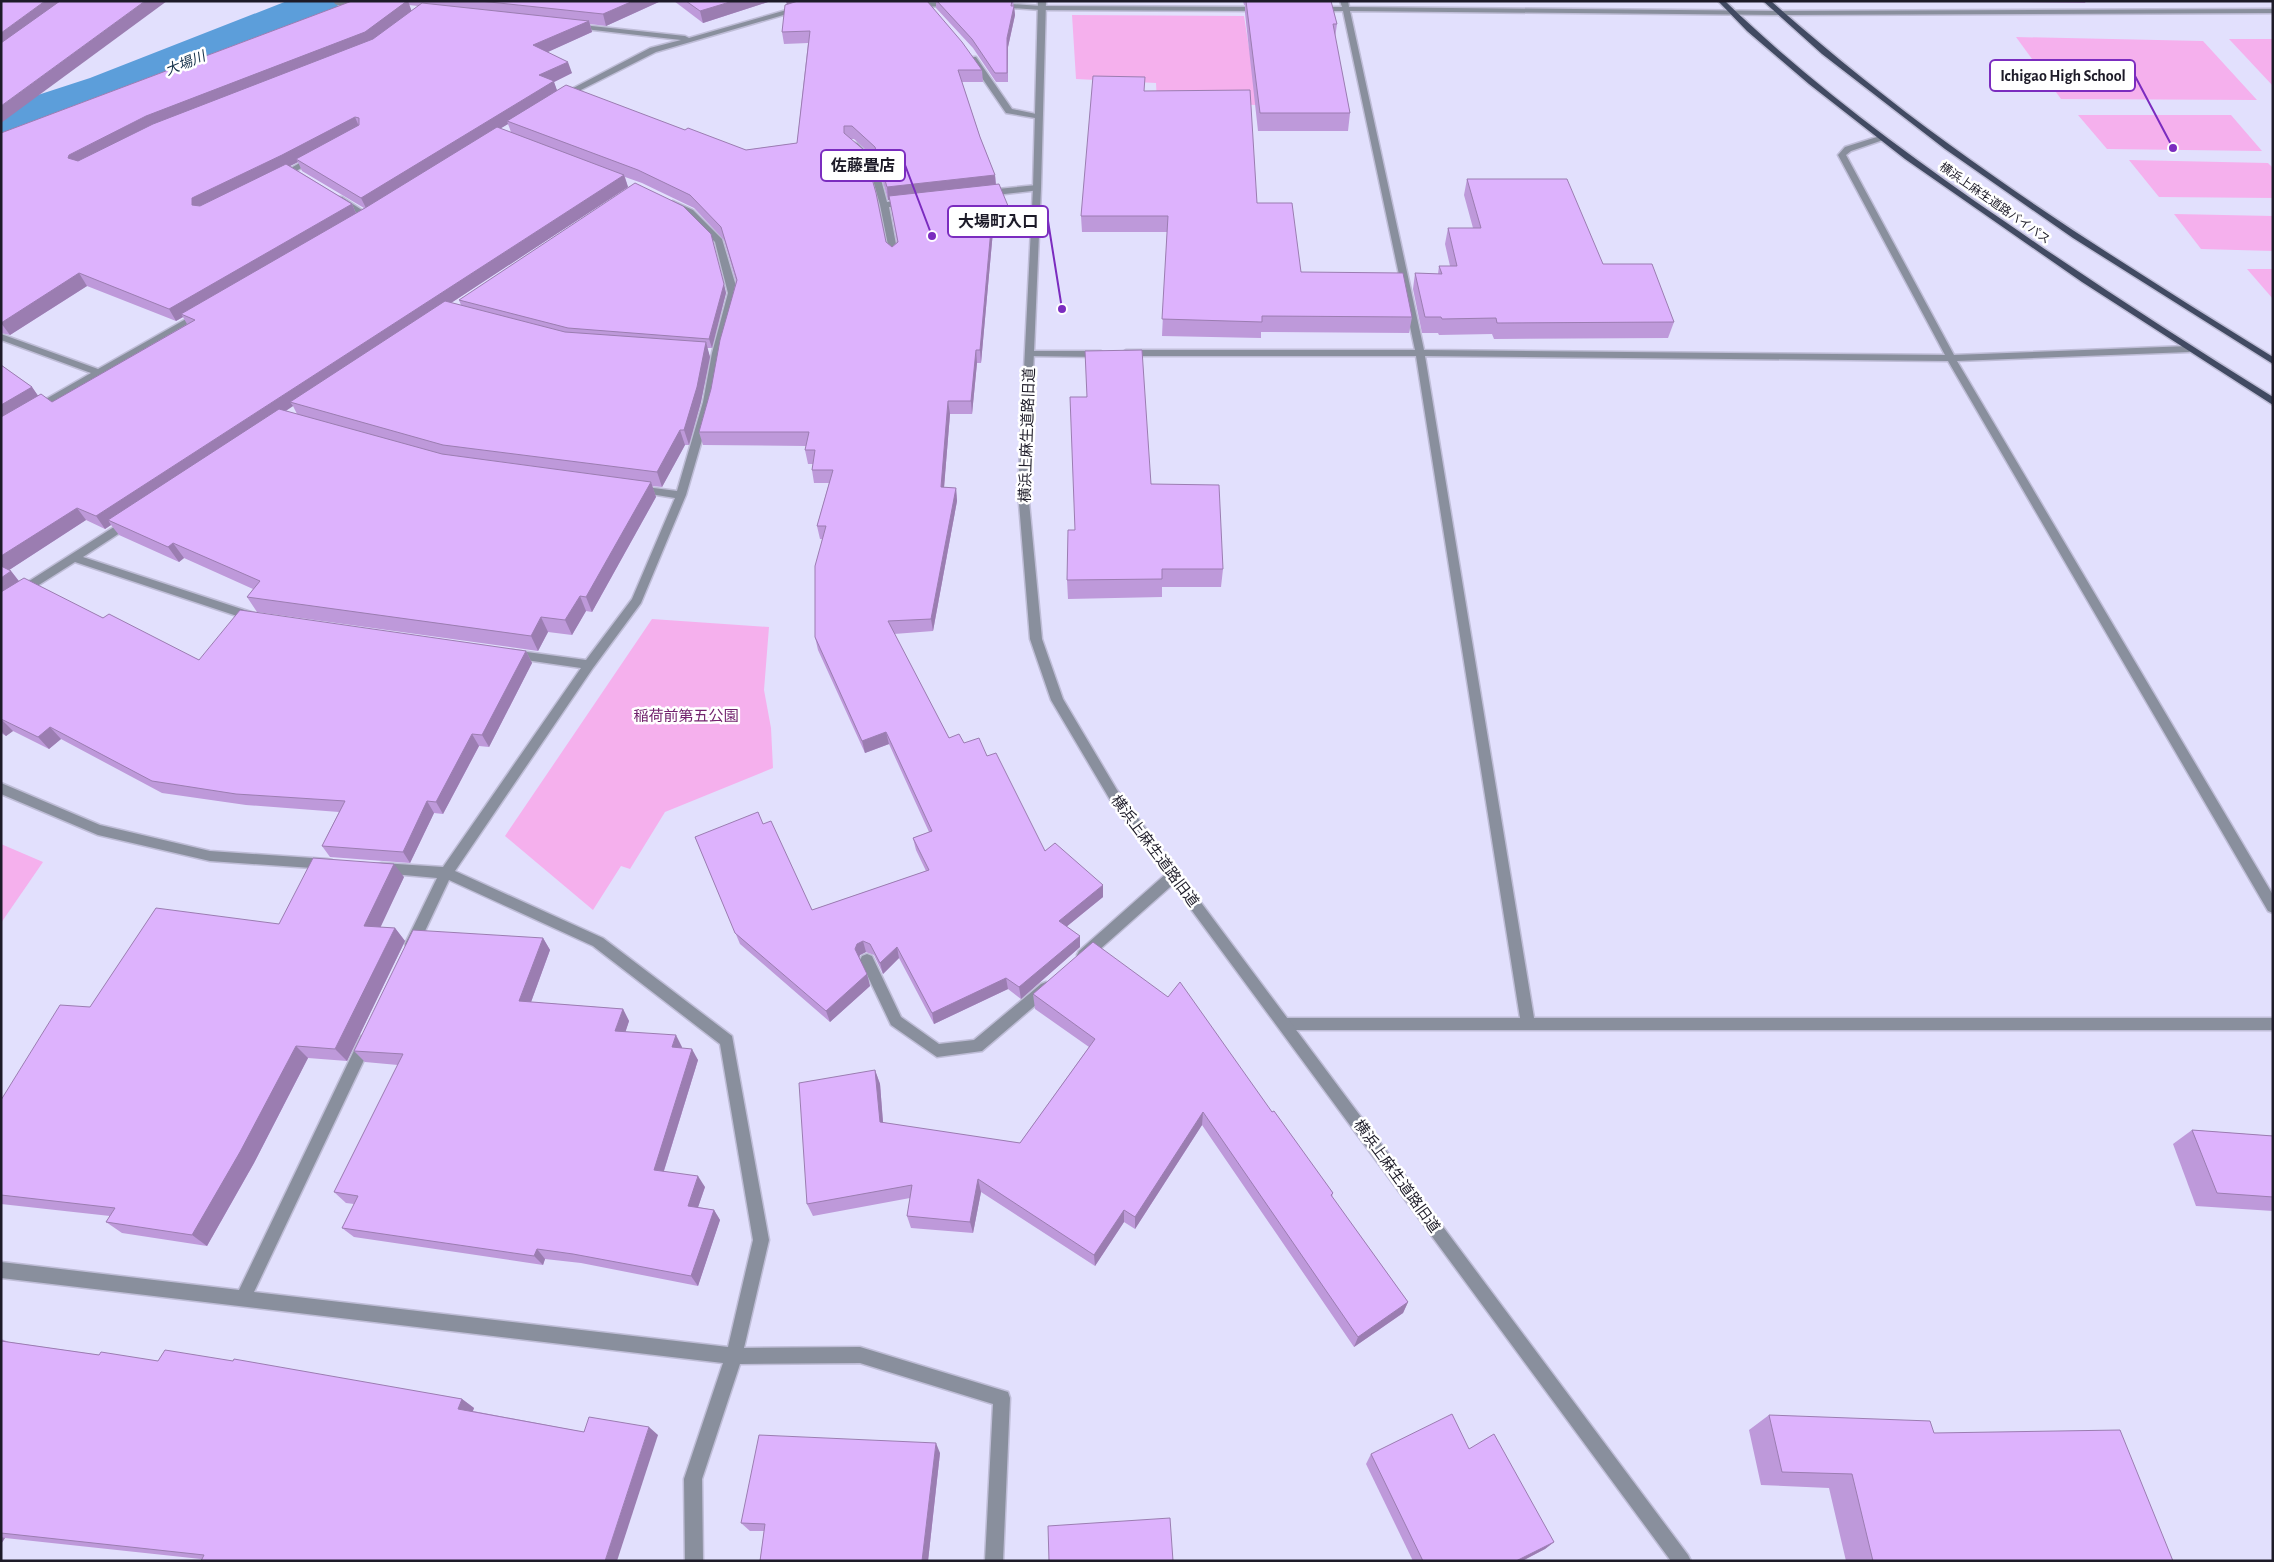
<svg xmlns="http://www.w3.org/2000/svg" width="2274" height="1562" font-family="'Alegreya Sans','Noto Sans JP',sans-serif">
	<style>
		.green { fill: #f5b0ed }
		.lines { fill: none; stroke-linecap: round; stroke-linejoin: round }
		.river { fill: #5c9eda; fill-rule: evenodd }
		.minor-casing { stroke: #bfbdd7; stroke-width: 3 }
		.tertiary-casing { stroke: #bfbdd7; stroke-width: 3 }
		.primary-casing { stroke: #bfbdd7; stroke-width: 3 }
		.minor { fill: #898f9d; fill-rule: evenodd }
		.tertiary { fill: #898f9d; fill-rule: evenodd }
		.primary { fill: #414a62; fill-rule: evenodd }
		.minor-bridge-casing { stroke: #bfbdd7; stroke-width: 10; stroke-linecap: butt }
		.minor-bridge { stroke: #898f9d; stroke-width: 8 }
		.wall { fill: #be99da; fill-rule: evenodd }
		.shaded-wall { fill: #9b7db1 }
		.building { fill: #ddb2fd; stroke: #9b7db1 }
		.labels { text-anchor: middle; stroke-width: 5; stroke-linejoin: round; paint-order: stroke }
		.far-street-label { font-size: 12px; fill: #1d1b28; stroke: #fff }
		.far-water-label { font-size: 14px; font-style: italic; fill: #132f48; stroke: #fff }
		.street-label { font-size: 15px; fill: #1d1b28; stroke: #fff }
		.park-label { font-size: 15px; fill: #72236d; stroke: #fff }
		.leader { fill: none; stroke: #7b2cbf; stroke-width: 2 }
		.callout-dot { fill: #7b2cbf; stroke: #fff; stroke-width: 2 }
		.callout { fill: #fff; stroke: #7b2cbf; stroke-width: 2 }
		.callout-label { font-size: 16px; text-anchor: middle; font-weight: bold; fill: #1d1b28 }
	</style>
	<rect width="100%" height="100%" fill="#e2e0fd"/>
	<g class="green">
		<polygon points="1072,15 1244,16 1258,105 1157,103 1156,83 1076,79"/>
		<polygon points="2016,37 2203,41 2257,100 2061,99"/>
		<polygon points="2229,39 2273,39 2273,86"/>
		<polygon points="2078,115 2231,115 2262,151 2107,149"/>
		<polygon points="2129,160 2268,163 2273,168 2273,198 2159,197"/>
		<polygon points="2174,214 2273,216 2273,251 2201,249"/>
		<polygon points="2247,269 2273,269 2273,299"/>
		<polygon points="652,619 769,627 764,690 771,728 773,768 665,812 630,869 621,866 593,910 505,836"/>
		<polygon points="1,844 43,862 1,923"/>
	</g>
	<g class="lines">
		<polygon class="river" points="287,1 368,1 359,14 316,33 136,106 25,143 1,149 1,107 90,78"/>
		<g class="minor-casing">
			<g id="minor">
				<polygon points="1340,1 1348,1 1349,7 1780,11 2273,9 2273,13 1780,15 1350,11 1424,350 1945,355 1838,155 1845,147 1880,136 1883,136 1883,140 1851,151 1846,155 1954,355 2189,346 2194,349 2189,352 1957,361 2273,895 2273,913 2268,911 1948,361 1425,356 1534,1018 2273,1018 2273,1030 1285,1030 1280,1028 1278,1024 1280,1020 1285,1018 1520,1018 1416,356 1126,356 1121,353 1126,350 1415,350 1343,11 1318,11 1314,9 1318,7 1342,7"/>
				<polygon points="956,2 957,4 953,6 913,7 909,5 913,3"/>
				<polygon points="998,3 1041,6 1263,7 1267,9 1263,11 1041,10 995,7 995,3"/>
				<polygon points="797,7 804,9 656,52 565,98 558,96 650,48 681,40 576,28 572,26 573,24 685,36 689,38"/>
				<polygon points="970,57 976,57 1012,109 1041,115 1041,119 1006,113 969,59"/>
				<polygon points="851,143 857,143 876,161 887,202 908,200 912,203 908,206 889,207 898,255 897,257 890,255 880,205 868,162 851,147"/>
				<polygon points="312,156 319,158 282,179 275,177"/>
				<polygon points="1037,185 1040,186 1040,190 987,196 983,193 987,190"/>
				<polygon points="336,197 342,197 371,216 364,218 336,201"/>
				<polygon points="673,201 693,210 722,239 738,293 722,353 713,402 686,495 641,603 593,668 455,871 603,938 732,1036 769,1240 744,1348 860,1347 1008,1392 1010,1398 1003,1561 985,1561 993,1404 860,1363 740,1364 702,1479 703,1561 685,1561 684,1479 723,1363 1,1278 1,1262 239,1290 361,1036 366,1035 371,1036 373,1041 254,1292 728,1347 753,1240 720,1044 593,946 449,880 417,948 412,950 407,948 405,944 437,878 382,873 377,872 375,868 377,864 382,863 443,867 581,668 512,658 508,657 506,654 508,651 512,650 586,660 632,599 675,498 638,492 633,489 638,486 677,491 703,402 712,353 728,293 715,242 687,214 670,206 670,202"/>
				<polygon points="200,311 205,314 203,316 36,412 31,409 32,407 91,373 1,340 1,334 98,369"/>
				<polygon points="1030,351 1101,351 1106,354 1101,357 1027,356 1027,352"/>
				<polygon points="128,518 133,522 132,525 83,557 257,614 259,617 257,620 249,620 75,562 1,609 1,599"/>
				<polygon points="1,783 100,825 210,851 327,859 332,860 334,864 332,868 327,869 210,861 98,835 1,794"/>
				<polygon points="1173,871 1178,872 1180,876 1178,880 1089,959 1084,961 1079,959 1077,955 1079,951 1168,872"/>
				<polygon points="867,954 872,956 901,1017 939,1044 974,1040 1041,984 1046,982 1051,984 1053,988 1051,992 982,1051 937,1057 891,1025 860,960 862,956"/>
			</g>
		</g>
		<g class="tertiary-casing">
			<polygon id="tertiary" points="1038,1 1046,1 1041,188 1028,491 1042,639 1063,699 1117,790 1688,1555 1691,1561 1671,1561 1109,798 1051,700 1030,639 1018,491 1033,188"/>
		</g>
		<g class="primary-casing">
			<g id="primary">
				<path d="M1718,1H1725C1811,84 1906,154 2004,221C2092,282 2182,340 2273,397V405L2082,282L1905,159L1809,84L1747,31Z"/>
				<path d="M1763,1H1771C1829,52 1888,100 1950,145C2054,221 2164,289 2273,357V364L2073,238L1945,149L1822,54Z"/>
			</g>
		</g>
		<use href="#minor" class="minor"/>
		<use href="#tertiary" class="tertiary"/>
		<use href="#primary" class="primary"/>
		<g class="minor-bridge-casing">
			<polyline id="minor-bridge" points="338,1 359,3"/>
		</g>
		<use href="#minor-bridge" class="minor-bridge"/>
	</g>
	<g class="wall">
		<path d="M350,1H661L606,26L590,24L592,32L547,52L572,73L554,82L557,91L685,130L746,150L797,143L808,43L784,44L782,32L787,4L786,1L982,70L983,82H962L980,137L995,175L996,184L1013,218L1014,231H993L981,363H977L972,414H950L944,487L956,488L957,501L933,631L894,634L949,738L964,743L987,756L1045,851L1103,897L1067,926L1080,947L1021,999L1008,989L934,1024L899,958L883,974L874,955L866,952L860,955L859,958L867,974L870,986L830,1022L740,944L695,837L763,824L812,910L926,871L916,850L913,838L929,832L889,744L865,753L818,650L815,637L822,539H820L817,526L829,483H814L812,470L813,464H808L805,450L806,446L703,445L699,432L711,389L736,281L724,240L694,208L642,183L625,177L628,187L451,303L461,305L459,300L711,234L726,293L712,348H707L710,357L701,402L689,445H685L662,487L652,486L656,497L592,612L586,611L572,635L548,632L538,651L257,612L247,597L253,589L184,558L179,562L119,535L111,525L105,529L86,520L9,570L11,571L19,581L199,660L526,651L532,663L489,747L479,746L443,814L434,813L410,863L330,857L322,846L339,812L246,805L162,793L61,739L49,749L13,731L6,736L1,733V365L32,387L38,396L52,402L187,324L183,317L176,321L87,286L10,335L1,333V133L350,2ZM409,5L418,6L411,11ZM508,124L511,132L500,128ZM851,139H854L877,160L888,200H890L897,242L892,247L886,242ZM298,162L302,171L364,208L356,213L352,204L290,166ZM293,406L297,414L286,411Z"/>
		<polygon points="674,1 771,1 703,23"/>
		<polygon points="936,1 1013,1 1015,15 1008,47 1008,82 996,82 973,48 936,8"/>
		<polygon points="1243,1 1331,1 1337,24 1335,38 1350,113 1348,131 1258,131 1245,13 1245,5 1244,5"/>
		<polygon points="1953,1 2086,1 2085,3"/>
		<polygon points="2088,1 2136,1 2136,2"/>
		<polygon points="1145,91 1257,203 1301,272 1412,317 1409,333 1261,332 1261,338 1162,336 1167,232 1082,232 1081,216"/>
		<polygon points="1467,179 1603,264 1674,322 1668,338 1494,339 1492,334 1439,335 1438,333 1422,333 1413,289 1415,273 1438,274 1439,266 1450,266 1445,244 1448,228 1473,228 1464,195"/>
		<polygon points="1151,484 1223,569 1221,587 1162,587 1162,597 1068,599 1067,580 1075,530"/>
		<polygon points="404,877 380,927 395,928 405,941 347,1061 308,1058 254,1163 207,1246 122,1233 106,1222 110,1216 1,1204 1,1100 90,1007 279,924"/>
		<polygon points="543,938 550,950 531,1002 623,1009 629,1021 625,1032 682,1047 682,1048 698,1060 664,1171 705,1187 698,1207 714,1210 720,1220 698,1286 581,1263 545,1259 543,1265 354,1237 342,1228 354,1204 346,1203 334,1192 398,1065 365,1062 354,1051"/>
		<polygon points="1033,994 1272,1112 1333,1193 1332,1197 1408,1302 1403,1313 1354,1347 1202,1125 1135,1229 1124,1222 1095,1266 981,1192 973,1233 911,1228 907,1216 910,1198 813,1216 807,1204 875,1070 880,1084 883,1123 1020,1143 1089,1047 1035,1009"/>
		<polygon points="2192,1130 2273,1136 2273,1211 2196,1206 2173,1144"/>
		<polygon points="1,1339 9,1342 99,1355 158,1361 233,1361 462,1399 474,1408 473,1411 584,1432 658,1435 201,1559 5,1538 1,1544"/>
		<polygon points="1769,1415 1934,1433 2173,1561 1846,1561 1829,1488 1761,1485 1749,1430"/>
		<polygon points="1469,1449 1554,1542 1545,1549 1522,1561 1413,1561 1366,1464 1371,1454"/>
		<polygon points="940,1453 928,1561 760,1561 764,1531 750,1531 741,1523"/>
	</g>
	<g class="shaded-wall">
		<polygon points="45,1 67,1 1,50 1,33"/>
		<polygon points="145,1 167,1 1,123 1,106"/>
		<polygon points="408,1 412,12 370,43 76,167 68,158 69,155 146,116"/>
		<polygon points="633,1 661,1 606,26 603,14"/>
		<polygon points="733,1 771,1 703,23 700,11"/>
		<polygon points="786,1 801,1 788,9"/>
		<polygon points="1014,6 1015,15 1008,47 1008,82 1007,38"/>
		<polygon points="589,21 592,32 537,57 533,45"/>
		<polygon points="568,62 572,73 554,82 558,93 507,121 508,124 367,210 361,198 539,75"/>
		<polygon points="355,117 360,129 296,159 298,162 288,167 199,210 192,205 192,198"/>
		<polygon points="624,175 628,187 297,404 290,402 293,406 114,523 108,520 111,525 105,529 96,516"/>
		<polygon points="995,175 996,188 888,200 887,187"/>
		<polygon points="352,204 357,216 181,314 183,317 176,321 169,309"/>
		<polygon points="992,218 993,231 981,363 980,350"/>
		<polygon points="79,273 87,286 10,335 1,323"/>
		<polygon points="724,284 726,293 712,348 709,339"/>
		<polygon points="706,342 710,357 701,402 689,445 684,430"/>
		<polygon points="976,350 977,363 972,414 971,401"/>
		<polygon points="32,387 41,400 1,423 1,405"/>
		<polygon points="948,401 950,414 943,500 941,487"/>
		<polygon points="680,430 685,445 662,487 657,472"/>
		<polygon points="651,482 656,497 592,612 586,597"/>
		<polygon points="956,488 957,501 933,631 931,619"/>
		<polygon points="77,508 86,520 3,574 1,572 1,556"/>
		<polygon points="173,543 184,558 179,562 168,547"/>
		<polygon points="11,571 21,584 1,597 1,578"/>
		<polygon points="580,596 586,611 572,635 565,620"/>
		<polygon points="541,617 548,632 538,651 531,636"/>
		<polygon points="526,651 532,663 489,747 482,735"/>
		<polygon points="1,719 13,731 6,736 1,731"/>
		<polygon points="50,727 61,739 49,749 38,737"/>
		<polygon points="886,732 889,744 865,753 862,741"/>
		<polygon points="472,734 479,746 443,814 436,802"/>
		<polygon points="427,801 434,813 410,863 403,852"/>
		<polygon points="394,864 404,877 375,939 364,926"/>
		<polygon points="1103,885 1103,897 1060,932 1059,921"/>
		<polygon points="395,928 405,941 347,1061 335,1049"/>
		<polygon points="1080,936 1080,947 1021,999 1019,987"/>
		<polygon points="543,938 550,950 527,1013 519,1001"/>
		<polygon points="863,941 866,952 860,955 858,961 855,949 857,944"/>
		<polygon points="897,947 899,958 883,974 880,963"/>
		<polygon points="867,974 870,986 830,1022 826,1011"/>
		<polygon points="1006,978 1008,989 934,1024 932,1013"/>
		<polygon points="623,1009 629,1021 622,1043 615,1031"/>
		<polygon points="676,1035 682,1047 678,1059 672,1047"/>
		<polygon points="296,1046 308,1058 254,1163 207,1246 192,1235"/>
		<polygon points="692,1049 698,1060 661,1180 654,1170"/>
		<polygon points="875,1070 880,1084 884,1135 880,1122"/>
		<polygon points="1203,1112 1202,1125 1135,1229 1135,1217"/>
		<polygon points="698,1176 705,1187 695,1216 688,1206"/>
		<polygon points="978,1179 981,1192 973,1233 970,1222"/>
		<polygon points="714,1210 720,1220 698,1286 691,1276"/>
		<polygon points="1124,1210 1124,1222 1095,1266 1094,1255"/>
		<polygon points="537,1249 545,1259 543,1265 534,1256"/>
		<polygon points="1408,1302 1403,1313 1354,1347 1358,1337"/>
		<polygon points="462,1399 474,1408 470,1418 458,1409"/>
		<polygon points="649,1427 658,1435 617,1561 605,1561"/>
		<polygon points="936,1443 940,1453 928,1561 922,1561"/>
		<polygon points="1,1537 5,1538 1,1544"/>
		<polygon points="1554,1542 1545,1549 1522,1561 1516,1561"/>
	</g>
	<g class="building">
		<polygon points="1,1 45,1 1,33"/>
		<polygon points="60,1 145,1 1,106 1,43"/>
		<polygon points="352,1 407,1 365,32 146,116 69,155 68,158 78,161 153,124 373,39 422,3 589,21 533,45 568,62 539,75 554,81 361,198 296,159 359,125 359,118 355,117 282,155 192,198 192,205 200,206 286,164 352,204 169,309 79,273 1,323 1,133"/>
		<polygon points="480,1 633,1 603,14"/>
		<polygon points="686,1 733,1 700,11"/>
		<polygon points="798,1 927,1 962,42 982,70 958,70 980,137 995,175 887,187 875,147 852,126 844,126 844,133 864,150 876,193 886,242 892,247 898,242 889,196 999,184 1013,218 992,218 980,350 976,350 971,401 948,401 941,487 956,488 931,619 888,621 949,738 959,734 964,743 979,738 987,756 996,753 1045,851 1055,843 1103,885 1059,921 1080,936 1019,987 1006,978 932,1013 897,947 880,963 870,944 863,941 857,944 855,949 867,974 826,1011 735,933 695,837 758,812 763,824 771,821 812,910 929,870 913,838 932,831 886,732 862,741 815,637 815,566 826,526 817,526 833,470 812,470 815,450 805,450 809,432 699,432 711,389 720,340 737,280 721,227 690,195 638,170 507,121 566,85 685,130 688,128 746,150 797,143 810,31 782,32 785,5"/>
		<polygon points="937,1 1012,1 1011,6 1014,6 1007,38 1007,73 995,73 972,39"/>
		<polygon points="1246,1 1331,1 1337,24 1333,24 1350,113 1260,113"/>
		<polygon points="1093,76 1145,77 1144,91 1250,90 1257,203 1292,203 1301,272 1403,273 1412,317 1262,316 1262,322 1162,319 1168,216 1081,216"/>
		<polygon points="497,127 624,175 96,516 77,508 1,556 1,417 41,394 52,402 195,320 181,314 365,208"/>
		<polygon points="1467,179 1567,179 1603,264 1652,264 1674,322 1497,323 1496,318 1442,319 1441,317 1425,317 1415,273 1442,274 1439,266 1457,266 1448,228 1481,228"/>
		<polygon points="635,183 683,206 711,234 724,284 709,339 568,328 459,300"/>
		<polygon points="445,301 565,332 706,342 697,387 684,430 680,430 657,472 443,445 290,402"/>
		<polygon points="1142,350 1151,484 1219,485 1223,569 1162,569 1162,579 1067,580 1068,530 1075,530 1070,397 1087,397 1085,351"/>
		<polygon points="1,365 32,387 1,405"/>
		<polygon points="279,409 442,454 651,482 586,597 580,596 565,620 541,617 531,636 247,597 260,581 173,543 168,547 108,520"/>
		<polygon points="1,566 11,571 1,578"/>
		<polygon points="24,578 103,618 109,614 199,660 240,610 526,651 482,735 472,734 436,802 427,801 403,852 322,846 345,801 236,794 152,781 50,727 38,737 1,719 1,592"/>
		<polygon points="313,858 394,864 364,926 395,928 335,1049 296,1046 240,1152 192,1235 106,1222 115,1208 1,1195 1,1100 60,1005 90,1007 156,908 279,924"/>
		<polygon points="413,930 543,938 519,1001 623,1009 615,1031 676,1035 672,1047 692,1049 654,1170 698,1176 688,1206 714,1210 691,1276 573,1254 537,1249 534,1256 342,1228 358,1196 334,1192 403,1054 354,1051"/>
		<polygon points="1093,942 1168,997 1180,982 1272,1112 1274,1111 1333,1193 1331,1195 1408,1302 1358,1337 1203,1112 1135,1217 1124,1210 1094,1255 978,1179 970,1222 907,1216 912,1185 807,1204 799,1083 875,1070 880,1122 1020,1143 1095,1039 1033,994"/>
		<polygon points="2192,1130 2273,1136 2273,1197 2217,1193"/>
		<polygon points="1,1341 99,1355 101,1352 158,1361 165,1350 233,1361 234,1359 462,1399 458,1409 584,1432 589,1417 649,1427 605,1561 201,1561 204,1555 1,1533"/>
		<polygon points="1452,1414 1469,1449 1494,1434 1554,1542 1516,1561 1423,1561 1371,1454"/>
		<polygon points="1769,1415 1930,1421 1934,1433 2120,1430 2173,1561 1873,1561 1852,1474 1782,1472"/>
		<polygon points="759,1435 936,1443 922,1561 760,1561 765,1524 741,1523"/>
		<polygon points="1170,1518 1173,1561 1049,1561 1048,1526"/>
	</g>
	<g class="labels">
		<g class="far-street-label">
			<text transform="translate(1995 203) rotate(35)" y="4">横浜上麻生道路バイパス</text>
		</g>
		<g class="far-water-label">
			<text transform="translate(185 63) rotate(-22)" y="5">大場川</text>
		</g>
		<g class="street-label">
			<text transform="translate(1027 435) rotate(-88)" y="5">横浜上麻生道路旧道</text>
			<text transform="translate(1155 851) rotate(53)" y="5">横浜上麻生道路旧道</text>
			<text transform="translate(1397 1176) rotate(54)" y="5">横浜上麻生道路旧道</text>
		</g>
		<g class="park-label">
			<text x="686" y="721">稲荷前第五公園</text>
		</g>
	</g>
	<path class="leader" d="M2173 148L2135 76M932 236L905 165M1062 309L1048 221"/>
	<g class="callout-dot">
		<circle cx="2173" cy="148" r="5"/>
		<circle cx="932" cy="236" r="5"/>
		<circle cx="1062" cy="309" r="5"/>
	</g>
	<g class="callout">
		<rect x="1990" y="60" width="145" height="31" rx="5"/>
		<rect x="821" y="150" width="84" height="31" rx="5"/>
		<rect x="948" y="206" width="100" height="31" rx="5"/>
	</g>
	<g class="callout-label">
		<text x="2063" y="81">Ichigao High School</text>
		<text x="863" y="171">佐藤畳店</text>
		<text x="998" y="227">大場町入口</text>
	</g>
	<rect width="2274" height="1562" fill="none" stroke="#1d1b28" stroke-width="5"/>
</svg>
